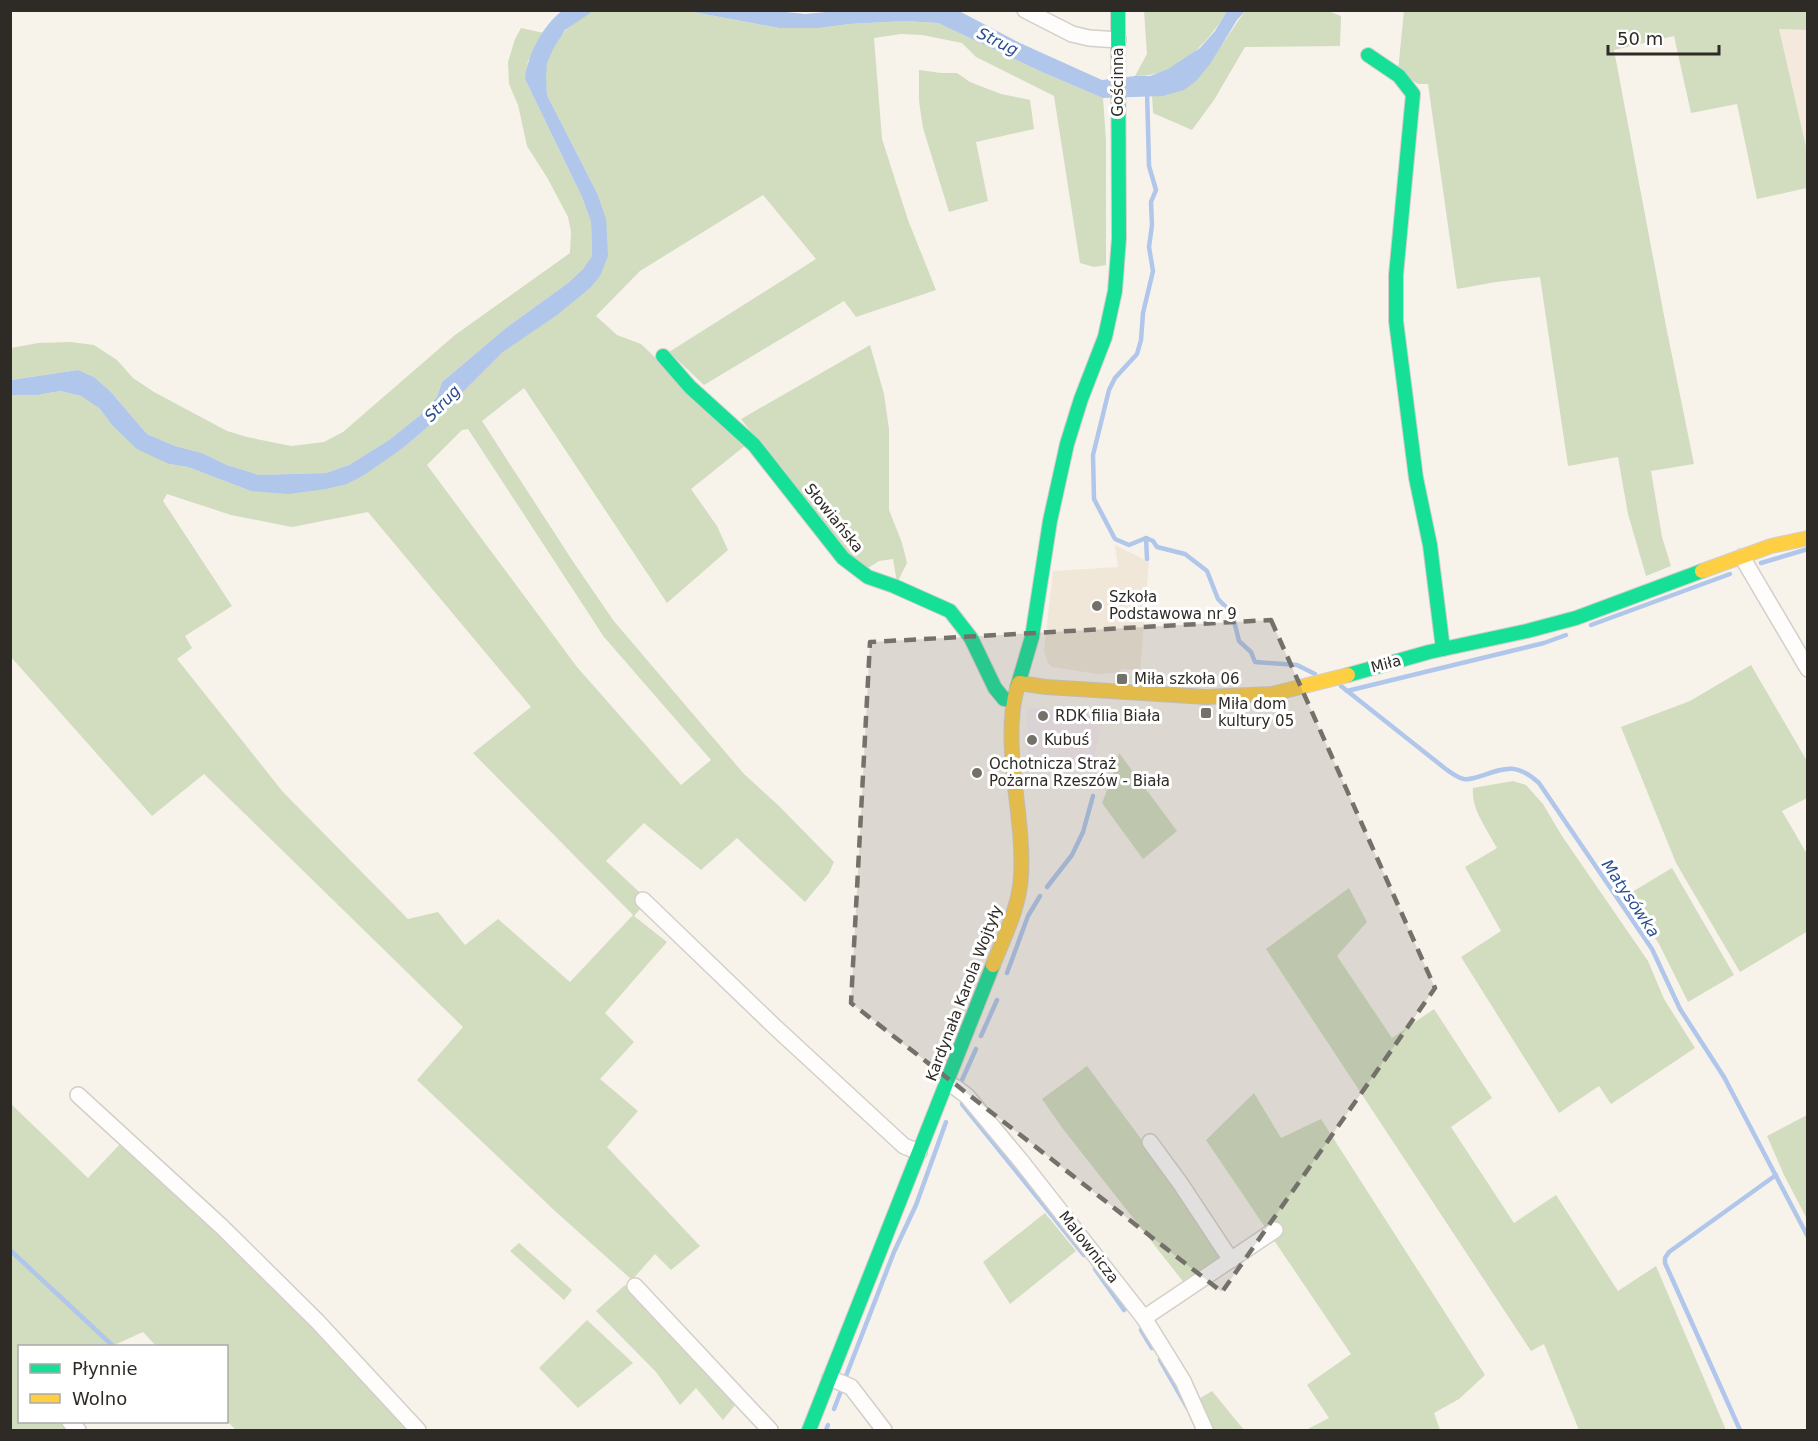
<svg xmlns="http://www.w3.org/2000/svg" width="1818" height="1441" font-family="'DejaVu Sans',sans-serif">
	<style>
		.commercial { fill: #f6ebf2 }
		.industrial { fill: #f5e8dc }
		.built { fill: #f1e7d9 }
		.green { fill: #d1ddbe; fill-rule: evenodd }
		.water { fill: #b0c6ea }
		.lines { fill: none; stroke-linecap: round; stroke-linejoin: round }
		.stream { stroke: #b0c6ea; stroke-width: 4.5 }
		.street-casing { stroke: #d3cfc9; stroke-width: 18 }
		.fast-casing { stroke: #d3cfc9; stroke-width: 16 }
		.slow-casing { stroke: #d3cfc9; stroke-width: 16 }
		.street { stroke: #fefdfc; stroke-width: 15 }
		.fast { stroke: #16e098; stroke-width: 14 }
		.slow { stroke: #ffcf43; stroke-width: 14 }
		.marked { fill: #74706a; fill-opacity: 0.2; stroke: #74706a; stroke-width: 4.5; stroke-dasharray: 12 8; stroke-linejoin: round }
		.poi-dot { fill: #74706a; stroke: #fff; stroke-width: 2 }
		.labels { text-anchor: middle; stroke-width: 6; stroke-linejoin: round; paint-order: stroke }
		.street-label { font-size: 15px; fill: #2e2a25; stroke: #fff }
		.poi-label { font-size: 15px; fill: #2e2a25; stroke: #fff; text-anchor: start }
		.water-label { font-size: 16px; font-style: italic; fill: #2b4e91; stroke: #fff }
	</style>
	<rect width="100%" height="100%" fill="#f7f3eb"/>
	<polygon class="commercial" points="1107,706 1092,766 1025,775 1028,764 1027,744 1029,744 1026,709 1047,707 1048,710"/>
	<polygon class="industrial" points="1779,29 1807,30 1807,151"/>
	<polygon class="built" points="1115,545 1149,562 1140,673 1133,670 1121,669 1120,673 1097,674 1052,667 1048,663 1044,651 1053,571 1118,567"/>
	<g class="green">
		<path d="M593,11H688L779,28H819L849,24L905,21L938,23L1044,73L1103,98L1106,140V265L1094,267L1080,263L1054,96L976,57L962,43L922,35L901,34L874,38L882,139L908,220L936,290L856,317L844,301L704,385L669,352L816,259L763,195L640,271L596,316L617,335L641,344L746,445L691,489L717,526L728,550L667,603L524,388L482,421L572,560L613,620L744,774L779,806L834,862L829,873L805,902L737,838L701,870L644,823L606,861L648,900L634,916L667,942L605,1013L634,1042L600,1079L638,1111L607,1147L700,1246L671,1270L655,1254L632,1280L555,1211L417,1080L463,1027L204,774L152,816L11,657L10,395H38L60,391L81,396L100,409L111,424L169,464L188,467L251,491H269L347,484L403,448L430,425L503,352L590,288L597,193L547,95C546,84 545,72 547,62C553,39 572,21 593,11ZM468,429L604,637L711,760L681,785L577,667L427,465L462,430ZM167,494L231,515L292,527L368,512L531,707L473,753L633,915L570,982L498,919L465,945L438,912L408,919L283,792L177,659L192,648L185,636L232,606L163,501Z"/>
		<path d="M1144,11H1227C1208,44 1176,77 1135,76L1147,54Z"/>
		<polygon points="1245,11 1328,11 1341,16 1340,46 1245,47 1214,100 1192,130 1153,113 1152,95 1163,95 1223,43"/>
		<polygon points="1404,11 1807,11 1807,30 1779,29 1807,151 1807,188 1757,199 1737,104 1691,113 1674,36 1614,50 1666,326 1694,464 1651,471 1662,537 1671,566 1646,576 1628,514 1618,457 1568,466 1540,277 1496,282 1457,289 1428,84 1418,84 1398,71"/>
		<polygon points="521,28 544,33 528,61 525,79 582,197 591,222 592,256 583,269 568,283 506,328 442,382 437,397 419,416 389,440 349,465 326,473 259,475 227,465 202,453 175,446 147,434 111,392 94,377 78,370 11,380 11,348 38,343 70,342 94,345 117,360 133,378 154,392 227,431 247,437 291,446 324,442 343,432 455,335 570,253 571,232 568,217 548,179 527,146 518,105 509,84 508,62 515,39"/>
		<polygon points="919,70 941,73 957,73 970,82 1001,94 1030,100 1034,129 976,142 988,201 949,212 923,128 919,101"/>
		<polygon points="870,345 884,394 889,429 889,510 902,543 907,563 897,583 893,559 879,561 868,568 848,555 741,419"/>
		<polygon points="1751,665 1807,761 1807,798 1782,811 1807,854 1808,931 1740,972 1676,863 1621,727 1690,701"/>
		<polygon points="1119,753 1177,831 1143,859 1102,803 1117,765"/>
		<path d="M1513,781L1526,785L1543,804L1562,836L1648,961L1664,999L1695,1048L1611,1104L1599,1086L1559,1113L1461,957L1501,931L1465,867L1497,848C1487,829 1471,809 1473,788Z"/>
		<polygon points="1672,868 1734,975 1688,1002 1659,944 1627,895"/>
		<polygon points="1349,888 1367,922 1337,956 1392,1038 1434,1009 1492,1098 1451,1127 1514,1223 1556,1195 1618,1291 1656,1266 1726,1430 1579,1430 1544,1344 1531,1351 1266,949"/>
		<polygon points="1087,1066 1176,1186 1224,1259 1185,1284 1063,1129 1042,1099"/>
		<polygon points="1254,1093 1281,1138 1321,1119 1485,1375 1459,1399 1434,1413 1440,1430 1306,1430 1329,1418 1307,1385 1351,1354 1206,1140"/>
		<polygon points="10,1103 88,1178 122,1142 269,1279 413,1430 236,1430 227,1421 226,1346 156,1346 143,1332 112,1346 20,1346 20,1422 65,1422 74,1430 11,1430"/>
		<polygon points="1807,1115 1807,1219 1784,1175 1767,1136"/>
		<polygon points="1045,1213 1076,1251 1010,1304 983,1262"/>
		<polygon points="519,1243 572,1290 564,1300 510,1251"/>
		<polygon points="625,1285 687,1349 736,1404 723,1420 696,1388 680,1405 656,1372 596,1311"/>
		<polygon points="587,1320 633,1363 578,1408 539,1368"/>
		<polygon points="1212,1391 1244,1430 1209,1430 1197,1400"/>
	</g>
	<g class="water">
		<polygon points="768,10 805,14 847,10 959,11 1020,43 1102,80 1135,76 1150,76 1168,69 1200,48 1215,31 1227,11 1245,11 1237,20 1210,64 1196,81 1184,90 1163,96 1103,98 1044,73 938,23 905,21 849,24 819,28 779,28 688,11"/>
		<path d="M562,11H593L565,30L553,49L547,63L546,78L547,95L597,193L606,219L608,256L600,276L590,288L557,315L503,352L430,425L403,448L364,475L347,484L326,489L288,494L251,491L188,467L169,464L137,449L111,424L100,409L81,396L60,391L38,395H11V380L78,370L94,377L111,392L147,434L175,446L202,453L227,465L259,475L326,473L349,465L389,440L419,416L437,397L442,382L506,328L568,283L583,269L592,256L591,222L582,197L525,79C527,56 543,25 562,11Z"/>
	</g>
	<g class="lines">
		<g class="stream">
			<polyline points="1147,90 1149,166 1156,190 1151,202 1152,225 1149,247 1153,271 1143,313 1141,340 1137,354 1115,378 1109,390 1093,455 1094,499 1115,539 1129,545 1146,538 1153,541 1157,547 1185,554 1207,571 1218,599 1232,613 1239,641 1251,652 1255,662 1297,665 1315,674"/>
			<polyline points="1146,538 1147,559"/>
			<polyline points="1761,563 1808,549"/>
			<polyline points="1591,625 1730,574"/>
			<path d="M1341,686L1447,770C1452,773 1458,778 1464,779C1469,780 1473,778 1478,777C1505,768 1516,762 1539,783L1652,949L1680,1009L1724,1077L1808,1237"/>
			<polyline points="1347,691 1544,643 1566,635"/>
			<polyline points="1047,887 1072,855 1083,832 1093,796"/>
			<polyline points="1007,973 1028,916 1040,896"/>
			<polyline points="981,1036 997,1000"/>
			<polyline points="962,1080 976,1049"/>
			<polyline points="962,1104 1084,1255"/>
			<polyline points="10,1250 113,1346"/>
			<polyline points="1095,1269 1124,1310"/>
			<polyline points="1141,1330 1152,1348"/>
			<polyline points="1160,1360 1188,1409"/>
			<polyline points="846,1376 894,1252 916,1205 946,1122"/>
			<polyline points="834,1409 841,1391"/>
			<polyline points="826,1430 828,1425"/>
			<polyline points="1740,1430 1665,1263 1665,1258 1669,1252 1776,1175"/>
		</g>
		<g class="street-casing">
			<g id="street">
				<polyline points="1025,10 1072,34 1089,38 1118,40"/>
				<polyline points="1742,557 1808,669"/>
				<polyline points="643,900 775,1027 904,1146 919,1152"/>
				<polyline points="946,1083 955,1087 967,1096 1021,1161 1144,1318 1183,1381 1205,1430"/>
				<polyline points="78,1095 222,1227 318,1322 418,1430"/>
				<polyline points="1150,1142 1180,1183 1231,1260"/>
				<polyline points="635,1286 770,1430"/>
				<polyline points="1144,1318 1275,1230"/>
				<polyline points="830,1378 851,1387 884,1430"/>
				<polyline points="70,1422 78,1430"/>
			</g>
		</g>
		<g class="fast-casing">
			<g id="fast">
				<polyline points="1368,55 1399,76 1413,94 1396,275 1396,321 1416,478 1430,545 1443,649"/>
				<polyline points="663,356 690,387 754,445 843,558 868,577 894,586 950,611 971,638 995,688 1004,699 1014,700"/>
				<polyline points="1348,675 1429,652 1527,631 1576,618 1702,571"/>
				<polyline points="1017,688 1032,637 1050,521 1067,444 1081,399 1105,337 1115,291 1119,238 1118,10"/>
				<polyline points="809,1430 993,965"/>
			</g>
		</g>
		<g class="slow-casing">
			<g id="slow">
				<polyline points="1702,571 1771,546 1808,538"/>
				<polyline points="1019,683 1046,687 1206,697 1272,694 1348,675"/>
				<path d="M993,965C1004,937 1019,908 1021,877C1025,816 1001,746 1017,688"/>
			</g>
		</g>
		<use href="#street" class="street"/>
		<use href="#fast" class="fast"/>
		<use href="#slow" class="slow"/>
	</g>
	<path class="marked" d="M1271,620L1435,988L1222,1292L851,1003L870,642Z"/>
	<g class="poi-dot">
		<circle cx="1097" cy="606" r="6"/>
		<rect x="1116" y="673" width="12" height="12" rx="3"/>
		<rect x="1200" y="707" width="12" height="12" rx="3"/>
		<circle cx="1043" cy="716" r="6"/>
		<circle cx="1032" cy="740" r="6"/>
		<circle cx="977" cy="773" r="6"/>
	</g>
	<g class="labels">
		<g class="street-label">
			<text transform="translate(1118 82) rotate(-90)" y="5">Gościnna</text>
			<text transform="translate(834 518) rotate(51)" y="5">Słowiańska</text>
			<text transform="translate(1386 664) rotate(-15)" y="5">Miła</text>
			<text transform="translate(964 993) rotate(-69)" y="5">Kardynała Karola Wojtyły</text>
			<text transform="translate(1089 1247) rotate(52)" y="5">Malownicza</text>
		</g>
		<g class="poi-label">
			<text x="1109" y="602">Szkoła<tspan x="1109" dy="17">Podstawowa nr 9</tspan></text>
			<text x="1134" y="684">Miła szkoła 06</text>
			<text x="1218" y="709">Miła dom<tspan x="1218" dy="17">kultury 05</tspan></text>
			<text x="1055" y="721">RDK filia Biała</text>
			<text x="1044" y="745">Kubuś</text>
			<text x="989" y="769">Ochotnicza Straż<tspan x="989" dy="17">Pożarna Rzeszów - Biała</tspan></text>
		</g>
		<g class="water-label">
			<text transform="translate(998 41) rotate(26)" y="6">Strug</text>
			<text transform="translate(442 403) rotate(-46)" y="6">Strug</text>
			<text transform="translate(1631 898) rotate(56)" y="6">Matysówka</text>
		</g>
	</g>
	<rect width="1818" height="1441" fill="none" stroke="#2e2a25" stroke-width="24"/>
	<rect x="18" y="1345" width="210" height="78" fill="#ffffff" stroke="#abaaa8" stroke-width="1.5"/>
	<rect x="30" y="1364" width="30" height="9" fill="#16e098" stroke="#abaaa8" stroke-width="1.5"/>
	<text x="72" y="1375" font-size="18" fill="#2e2a25">Płynnie</text>
	<rect x="30" y="1394" width="30" height="9" fill="#ffcf43" stroke="#abaaa8" stroke-width="1.5"/>
	<text x="72" y="1405" font-size="18" fill="#2e2a25">Wolno</text>
	<path d="M1608 45v9h111v-9" fill="none" stroke="#2e2a25" stroke-width="3"/>
	<text x="1617" y="45" font-size="18" fill="#2e2a25" stroke="#ffffff" stroke-width="4.5" paint-order="stroke">50 m</text>
</svg>
